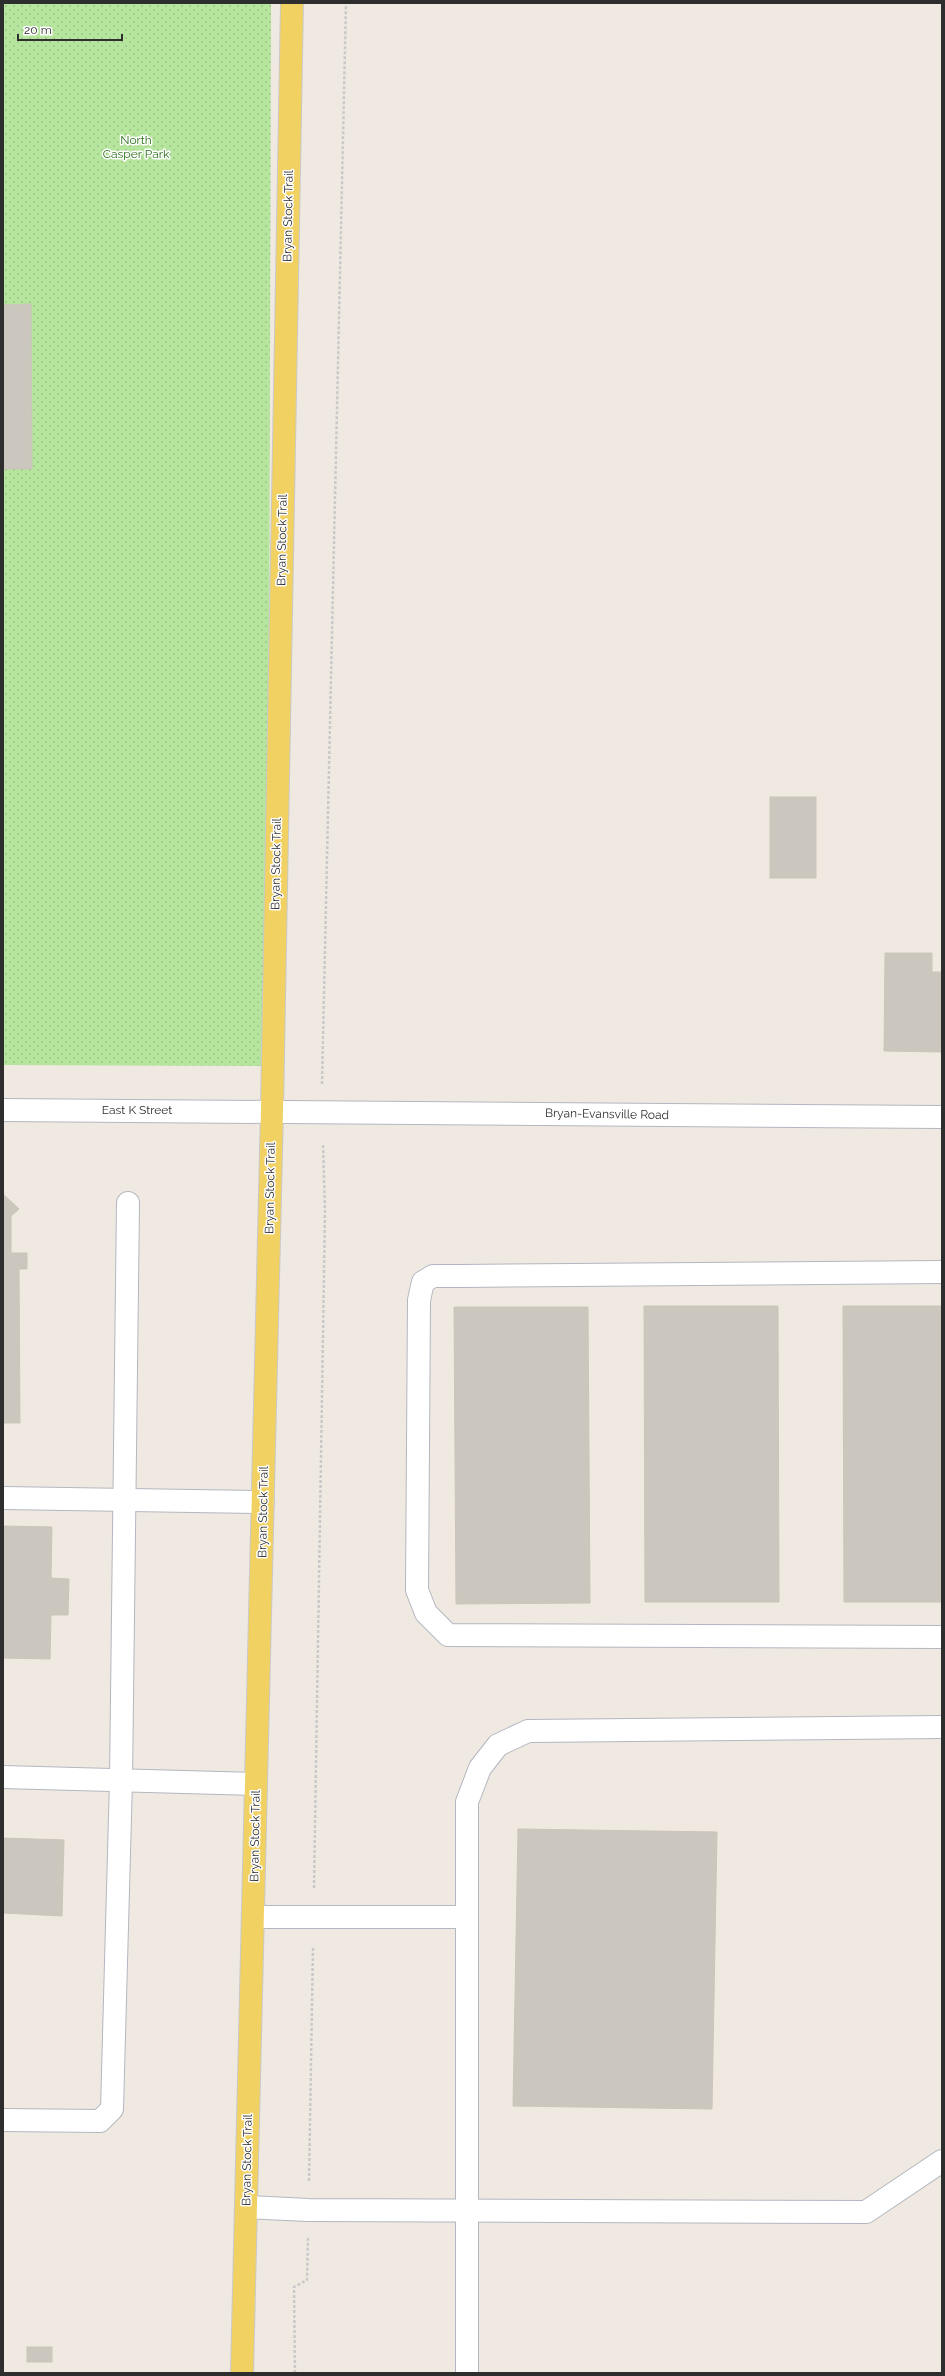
<svg xmlns="http://www.w3.org/2000/svg" width="945" height="2376" font-family="Raleway,sans-serif">
	<style>
		.park { fill: url(#park-dots) }
		.building { fill: #cbc7bf; stroke: #cbc5ba }
		.lines { fill: none; stroke-linecap: round; stroke-linejoin: round }
		.minor-casing { stroke: #b4b7c1; stroke-width: 24 }
		.major-casing { stroke: #c9c9c9; stroke-width: 24 }
		.path { stroke: #c9c9c9; stroke-width: 2.5; stroke-dasharray: 3 2; stroke-linecap: butt }
		.minor { stroke: #fff; stroke-width: 22 }
		.major { stroke: #f2d163; stroke-width: 22 }
		.labels { text-anchor: middle; stroke-width: 3; stroke-linejoin: round; paint-order: stroke }
		.park-label { font-size: 12px; fill: #2c6e1b; stroke: #fff }
		.street-label { font-size: 12px; fill: #2e2e2e; stroke: #fff }
	</style>
	<defs>
		<pattern id="park-dots" width="8" height="8" patternUnits="userSpaceOnUse"><rect width="8" height="8" fill="#b6e59e"/><path d="M2 2h.1M6 6h.1" fill="none" stroke="#9dc588" stroke-width="1.8" stroke-linecap="round"/></pattern>
	</defs>
	<rect width="100%" height="100%" fill="#efe9e1"/>
	<polygon class="park" points="3,3 271,3 268,1066 3,1065"/>
	<g class="building">
		<polygon points="31,304 32,469 3,469 3,305"/>
		<rect x="770" y="797" width="46" height="81"/>
		<polygon points="885,953 932,953 932,972 942,972 942,1052 884,1051"/>
		<polygon points="3,1194 19,1209 11,1216 11,1253 27,1253 27,1269 19,1269 20,1423 3,1423"/>
		<polygon points="644,1306 778,1306 779,1602 645,1602"/>
		<polygon points="843,1306 942,1306 942,1602 844,1602"/>
		<polygon points="454,1307 588,1307 590,1603 456,1604"/>
		<polygon points="3,1526 52,1527 51,1578 69,1579 68,1615 51,1615 50,1659 3,1658"/>
		<polygon points="518,1829 717,1832 712,2109 513,2106"/>
		<polygon points="3,1838 64,1840 62,1916 3,1913"/>
		<rect x="27" y="2347" width="25" height="15"/>
	</g>
	<g class="lines">
		<g class="minor-casing">
			<g id="minor">
				<polyline points="3,1110 942,1117"/>
				<polyline points="942,1272 462,1276 433,1276 423,1282 419,1300 417,1590 426,1613 448,1635 942,1637"/>
				<polyline points="3,1498 263,1502"/>
				<polyline points="3,1777 256,1784"/>
				<polyline points="253,1917 467,1917"/>
				<polyline points="3,2120 100,2121 112,2109 121,1780 128,1203"/>
				<polyline points="246,2207 308,2210 866,2212 942,2161"/>
				<polyline points="467,2373 467,1802 480,1768 498,1745 528,1731 942,1727"/>
			</g>
		</g>
		<g class="major-casing">
			<polyline id="major" points="242,2373 272,1110 292,3"/>
		</g>
		<g class="path">
			<polyline points="322,1084 346,3"/>
			<polyline points="314,1888 325,1211 323,1143"/>
			<polyline points="309,2181 313,1947"/>
			<polyline points="295,2373 294,2287 307,2280 308,2238"/>
		</g>
		<use href="#minor" class="minor"/>
		<use href="#major" class="major"/>
	</g>
	<g class="labels">
		<g class="park-label">
			<text x="136" y="144">North<tspan x="136" dy="14">Casper Park</tspan></text>
		</g>
		<g class="street-label">
			<text transform="translate(288 216) rotate(-89)" y="4">Bryan Stock Trail</text>
			<text transform="translate(282 540) rotate(-89)" y="4">Bryan Stock Trail</text>
			<text transform="translate(276 864) rotate(-89)" y="4">Bryan Stock Trail</text>
			<text x="137" y="1114">East K Street</text>
			<text transform="translate(607 1114) rotate(1)" y="4">Bryan-Evansville Road</text>
			<text transform="translate(270 1188) rotate(-89)" y="4">Bryan Stock Trail</text>
			<text transform="translate(263 1512) rotate(-89)" y="4">Bryan Stock Trail</text>
			<text transform="translate(255 1836) rotate(-89)" y="4">Bryan Stock Trail</text>
			<text transform="translate(247 2160) rotate(-89)" y="4">Bryan Stock Trail</text>
		</g>
	</g>
	<rect width="945" height="2376" fill="none" stroke="#2e2e2e" stroke-width="8"/>
	<path d="M18 34v6h104v-6" fill="none" stroke="#2e2e2e" stroke-width="2"/>
	<text x="24" y="34" font-size="12" fill="#2e2e2e" stroke="#ffffff" stroke-width="3" paint-order="stroke">20 m</text>
</svg>
